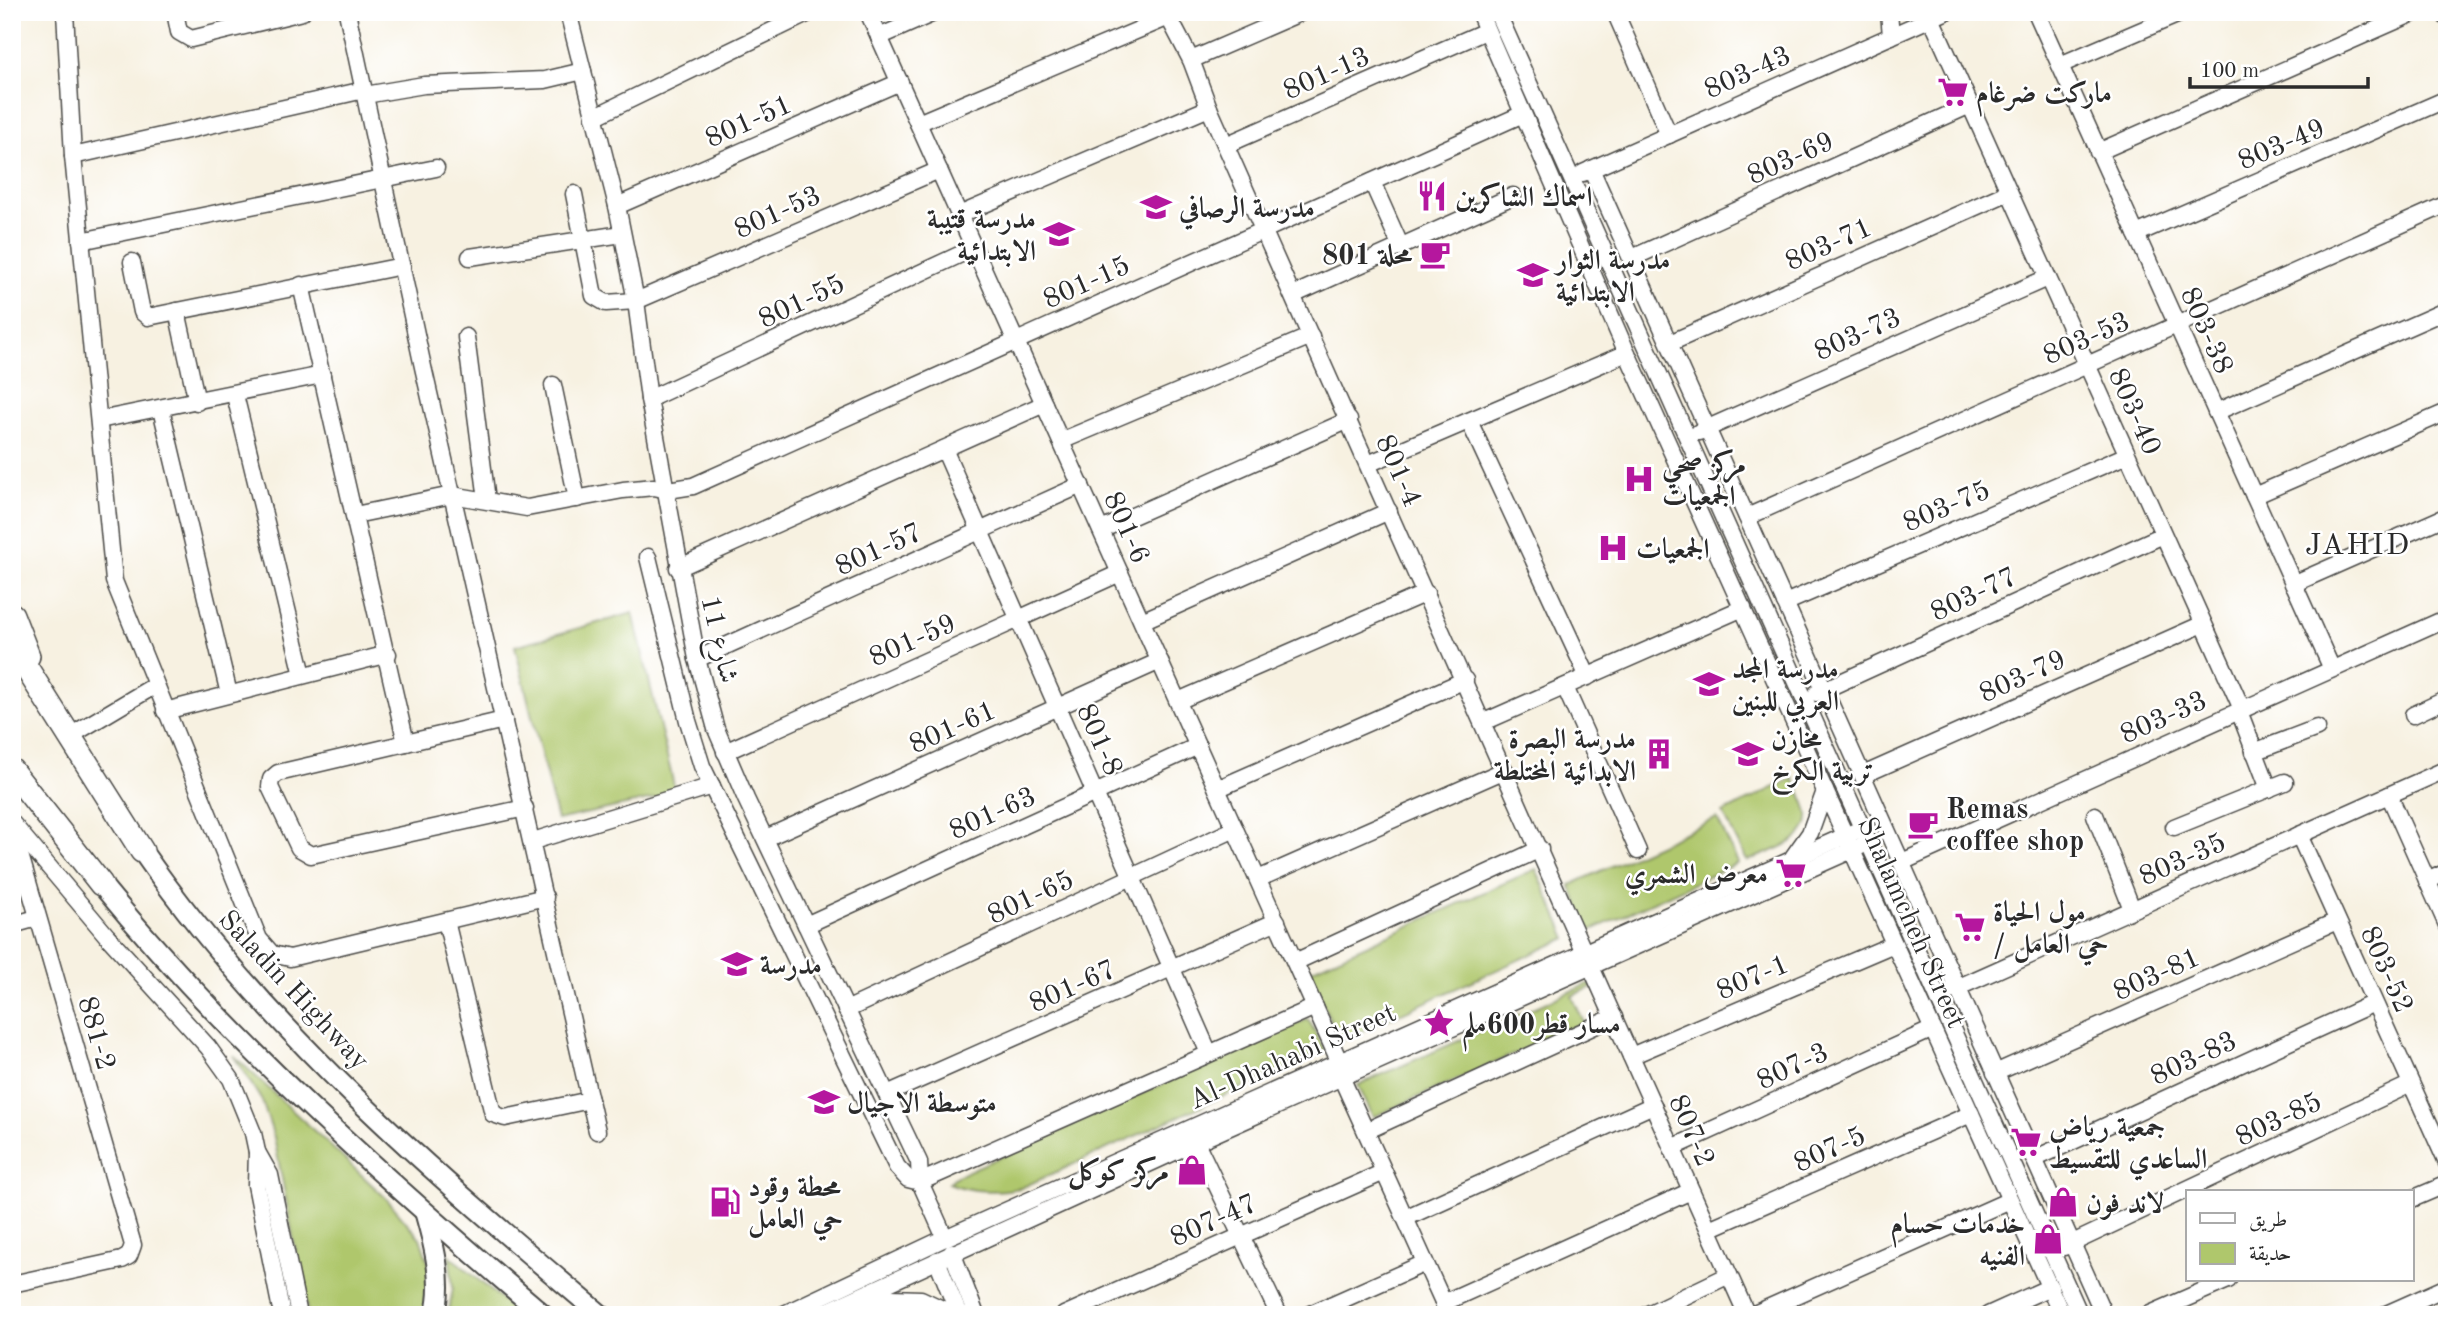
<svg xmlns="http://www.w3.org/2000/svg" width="2459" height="1327" font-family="'Old Standard TT',Amiri,serif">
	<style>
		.green { fill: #afc76c; stroke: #6d794c; stroke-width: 2 }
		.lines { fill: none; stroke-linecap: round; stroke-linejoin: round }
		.minor-casing { stroke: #4a4946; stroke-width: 19 }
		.major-casing { stroke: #4a4946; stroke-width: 23 }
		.highway-casing { stroke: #4a4946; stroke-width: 26 }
		.minor { stroke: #fff; stroke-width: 16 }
		.major { stroke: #fff; stroke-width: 19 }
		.highway { stroke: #fff; stroke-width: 23 }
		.labels { text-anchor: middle; stroke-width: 5; stroke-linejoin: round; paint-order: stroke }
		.street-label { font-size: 28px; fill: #2b2b2b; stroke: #fff }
		.poi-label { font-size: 28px; font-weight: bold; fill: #2b2b2b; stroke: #fff; text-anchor: start }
		.neighbourhood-label { font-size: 30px; letter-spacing: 2px; fill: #2b2b2b; stroke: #fff }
	</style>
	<rect width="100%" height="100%" fill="#fff"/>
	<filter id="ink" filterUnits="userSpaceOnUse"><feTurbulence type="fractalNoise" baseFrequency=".0143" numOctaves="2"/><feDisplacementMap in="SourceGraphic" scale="14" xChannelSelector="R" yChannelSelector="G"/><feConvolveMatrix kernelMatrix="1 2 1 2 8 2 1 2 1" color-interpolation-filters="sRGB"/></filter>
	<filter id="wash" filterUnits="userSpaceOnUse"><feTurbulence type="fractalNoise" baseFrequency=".00686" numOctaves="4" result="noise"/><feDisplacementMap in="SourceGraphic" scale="28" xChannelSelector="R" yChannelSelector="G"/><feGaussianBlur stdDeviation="1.57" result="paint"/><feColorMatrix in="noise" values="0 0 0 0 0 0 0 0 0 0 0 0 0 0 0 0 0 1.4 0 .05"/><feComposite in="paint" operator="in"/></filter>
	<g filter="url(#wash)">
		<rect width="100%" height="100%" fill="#f7f1e1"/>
		<g class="green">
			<polygon points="633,613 676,794 557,820 515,646"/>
			<path d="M1793,778C1798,789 1807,803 1808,814C1811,843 1767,852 1747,861L1723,813Z"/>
			<polygon points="1717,818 1738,863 1590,931 1570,885"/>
			<polygon points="1536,869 1567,938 1340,1041 1308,971"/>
			<polygon points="1590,983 1592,987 1572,996 1584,1023 1373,1117 1358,1085"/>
			<path d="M1308,1019L1325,1050L1021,1188C997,1192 973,1193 949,1183L955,1177Z"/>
			<polygon points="233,1055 385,1197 420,1238 430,1268 430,1315 308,1315 274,1137 262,1101"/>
			<polygon points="449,1255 520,1315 448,1315 453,1288"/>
			<polygon points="891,1307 928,1315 850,1315 861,1310"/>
		</g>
	</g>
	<g filter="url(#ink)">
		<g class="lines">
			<g class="minor-casing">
				<g id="minor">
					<polyline points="65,12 73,156 114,581 259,939 272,954 290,958 545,897"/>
					<polyline points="175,12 179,32 191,39 302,12"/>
					<polyline points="347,12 423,367 597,1131"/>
					<polyline points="568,12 617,206 636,301 649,399 697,659 716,729 746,799 919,1162 920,1182 945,1238"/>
					<polyline points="868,12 1340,1063"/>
					<polyline points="1166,12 1191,60 1209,108 1583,950"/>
					<polyline points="1479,12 1627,353 2062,1315"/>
					<polyline points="1497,12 2080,1315"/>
					<polyline points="1615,12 1669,135"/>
					<polyline points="1889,12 1891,36"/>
					<polyline points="2036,12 2332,669"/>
					<polyline points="2444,12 2447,18"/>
					<polyline points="1931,18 2242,709"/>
					<polyline points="879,37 936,12"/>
					<polyline points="1191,60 1302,12"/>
					<polyline points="2060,65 2184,12"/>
					<polyline points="365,95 424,85 545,80 583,71"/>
					<polyline points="594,117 811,12"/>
					<polyline points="918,123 1169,17"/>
					<polyline points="1226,145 1486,31"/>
					<polyline points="2098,152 2416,12"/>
					<polyline points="73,156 364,90"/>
					<polyline points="1591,169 2104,1315"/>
					<polyline points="1583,173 1945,12"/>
					<polyline points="1372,182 1401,247"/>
					<polyline points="574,194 594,296 606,303 636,301 939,170"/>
					<polyline points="617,206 900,82"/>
					<polyline points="959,215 1209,108"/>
					<polyline points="2136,234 2447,99"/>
					<polyline points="81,241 436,168"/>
					<polyline points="470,257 622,234"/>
					<polyline points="1632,258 1970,105"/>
					<polyline points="132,262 142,312 148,317 402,266"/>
					<polyline points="301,285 406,743"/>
					<polyline points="1293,295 1513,196"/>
					<polyline points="177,311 197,402"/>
					<polyline points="466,337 487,500"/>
					<polyline points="1670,343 2009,192"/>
					<polyline points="553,385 577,499"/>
					<polyline points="235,395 303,675"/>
					<polyline points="649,399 974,248"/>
					<polyline points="161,409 229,694"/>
					<polyline points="2216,412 2447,310"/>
					<polyline points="99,420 322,375"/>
					<polyline points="1469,421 1588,677"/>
					<polyline points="1699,432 2047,278"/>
					<polyline points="1061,441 1311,336"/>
					<polyline points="944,449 1208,1051"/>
					<polyline points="1368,464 1627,353"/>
					<polyline points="2254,496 2447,412"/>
					<polyline points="355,515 452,495 527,508 623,490 654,487 668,490 693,486 1523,114"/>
					<polyline points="1747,517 2447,204"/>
					<polyline points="1101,530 1349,420"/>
					<polyline points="648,557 688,721 702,766 897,1167 908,1179 920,1182 1315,1007"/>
					<polyline points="678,568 1044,404"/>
					<polyline points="2293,584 2447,516"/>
					<polyline points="1785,603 2127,455"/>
					<polyline points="1142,621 1389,511"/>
					<polyline points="697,659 1081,485"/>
					<polyline points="1565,687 1638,851"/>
					<polyline points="1817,693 2163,535"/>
					<polyline points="1178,701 1426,593"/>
					<polyline points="165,711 388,654"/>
					<polyline points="2239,711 2269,789"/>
					<polyline points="2413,715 2447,699"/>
					<polyline points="504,720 278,773 271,779 270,787 299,848 311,855 525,808"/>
					<polyline points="1484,722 1743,608"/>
					<polyline points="70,736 154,686"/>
					<polyline points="725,752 1120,573"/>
					<polyline points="2254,752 2317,728"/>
					<polyline points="1863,775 2203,624"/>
					<polyline points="1217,789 1465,680"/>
					<polyline points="2389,795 2447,925"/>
					<polyline points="2095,815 2132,909"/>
					<polyline points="12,823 107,936 208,1047 231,1079 253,1133 257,1152 256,1185 282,1315"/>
					<polyline points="12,827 133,1245 129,1256 122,1260 12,1284"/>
					<polyline points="2174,827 2285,782"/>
					<polyline points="2299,835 2447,1163"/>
					<polyline points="766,838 1160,661"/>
					<polyline points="533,841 712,786"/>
					<polyline points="1793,857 1810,833 1825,791"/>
					<polyline points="1902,862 2447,618"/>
					<polyline points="1258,879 1505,770"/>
					<polyline points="2427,881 2447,872"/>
					<polyline points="446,921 493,1114 505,1118 590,1100"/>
					<polyline points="12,925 37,918"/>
					<polyline points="806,925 1198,746"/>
					<polyline points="1295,962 1540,849"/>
					<polyline points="1591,967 1747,1315"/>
					<polyline points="1950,991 2447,769"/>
					<polyline points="846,1010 1235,829"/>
					<polyline points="1631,1056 1894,944"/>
					<polyline points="1995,1073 2337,921"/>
					<polyline points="1342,1079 1449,1315"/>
					<polyline points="887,1094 1277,921"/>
					<polyline points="1366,1131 1614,1017"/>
					<polyline points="1196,1142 1279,1315"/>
					<polyline points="1672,1148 1933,1029"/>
					<polyline points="257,1152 270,1175 299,1315"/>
					<polyline points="2034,1159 2374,1003"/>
					<polyline points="2412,1199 2447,1184"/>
					<polyline points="1405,1218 1653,1105"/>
					<polyline points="1709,1229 1971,1114"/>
					<polyline points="2064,1247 2411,1084"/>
					<polyline points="952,1252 976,1315"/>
					<polyline points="937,1260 959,1315"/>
					<polyline points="862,1297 921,1299 955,1315"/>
					<polyline points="1443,1303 1691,1191"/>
					<polyline points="782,1315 945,1238 1854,832"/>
					<polyline points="819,1315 1196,1142 1861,846"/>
					<polyline points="1064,1315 1384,1172"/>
					<polyline points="1308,1315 1425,1263"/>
					<polyline points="1646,1315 1729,1275"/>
					<polyline points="1752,1315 2010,1200"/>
					<polyline points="1988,1315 2050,1287"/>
					<polyline points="2148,1315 2228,1280"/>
					<polyline points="2384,1315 2447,1287"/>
				</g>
			</g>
			<g class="major-casing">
				<g id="major">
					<path d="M142,851C268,1032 434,1174 601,1315"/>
					<path d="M101,884C232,1044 388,1182 544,1315"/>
					<path d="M425,1213C434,1245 444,1282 435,1315"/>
				</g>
			</g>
			<g class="highway-casing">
				<g id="highway">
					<polyline points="12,615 28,656"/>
					<polyline points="12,645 142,851"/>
					<polyline points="12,771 101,884"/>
				</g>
			</g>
			<use href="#minor" class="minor"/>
			<use href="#major" class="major"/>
			<use href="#highway" class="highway"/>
		</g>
	</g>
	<defs>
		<g id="supermarket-bare" transform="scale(2.415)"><path d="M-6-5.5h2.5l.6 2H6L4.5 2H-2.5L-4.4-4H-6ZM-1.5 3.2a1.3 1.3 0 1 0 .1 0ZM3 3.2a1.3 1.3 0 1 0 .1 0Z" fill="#b5179e" stroke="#fff" stroke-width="2.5" paint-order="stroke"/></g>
		<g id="restaurant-bare" transform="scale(2.415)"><path d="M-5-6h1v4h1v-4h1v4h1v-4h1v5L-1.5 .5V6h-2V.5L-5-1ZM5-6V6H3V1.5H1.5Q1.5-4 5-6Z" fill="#b5179e" stroke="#fff" stroke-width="2.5" paint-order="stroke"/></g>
		<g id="school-bare" transform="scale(2.415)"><path d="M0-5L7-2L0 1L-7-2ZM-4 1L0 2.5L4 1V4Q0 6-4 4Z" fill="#b5179e" stroke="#fff" stroke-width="2.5" paint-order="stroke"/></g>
		<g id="cafe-bare" transform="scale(2.415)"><path d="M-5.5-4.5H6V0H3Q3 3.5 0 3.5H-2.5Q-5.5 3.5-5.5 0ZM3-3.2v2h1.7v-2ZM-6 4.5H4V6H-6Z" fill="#b5179e" stroke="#fff" stroke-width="2.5" paint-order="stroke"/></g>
		<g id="hospital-bare" transform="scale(2.415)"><path d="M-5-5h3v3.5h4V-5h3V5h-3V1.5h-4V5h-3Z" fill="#b5179e" stroke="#fff" stroke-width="2.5" paint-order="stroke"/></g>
		<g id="building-bare" transform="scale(2.415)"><path d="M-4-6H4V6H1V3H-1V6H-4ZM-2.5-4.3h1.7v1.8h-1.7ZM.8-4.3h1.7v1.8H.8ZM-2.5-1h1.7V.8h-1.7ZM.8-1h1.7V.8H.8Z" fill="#b5179e" stroke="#fff" stroke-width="2.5" paint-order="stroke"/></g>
		<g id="sight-bare" transform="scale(2.415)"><path d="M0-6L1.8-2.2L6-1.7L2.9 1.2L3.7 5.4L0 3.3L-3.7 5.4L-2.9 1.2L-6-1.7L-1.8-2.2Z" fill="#b5179e" stroke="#fff" stroke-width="2.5" paint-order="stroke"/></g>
		<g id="shop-bare" transform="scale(2.415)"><path d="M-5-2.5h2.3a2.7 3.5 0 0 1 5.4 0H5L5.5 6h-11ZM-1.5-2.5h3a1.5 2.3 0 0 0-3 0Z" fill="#b5179e" stroke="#fff" stroke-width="2.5" paint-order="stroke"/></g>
		<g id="fuel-bare" transform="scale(2.415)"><path d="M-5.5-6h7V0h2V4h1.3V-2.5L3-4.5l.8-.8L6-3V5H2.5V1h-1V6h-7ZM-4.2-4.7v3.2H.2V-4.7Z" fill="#b5179e" stroke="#fff" stroke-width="2.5" paint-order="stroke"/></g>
	</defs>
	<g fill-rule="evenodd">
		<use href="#supermarket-bare" x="1953" y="92"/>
		<use href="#restaurant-bare" x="1432" y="196"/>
		<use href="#school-bare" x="1156" y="207"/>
		<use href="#school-bare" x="1059" y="234"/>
		<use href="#cafe-bare" x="1435" y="254"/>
		<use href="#school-bare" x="1533" y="275"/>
		<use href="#hospital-bare" x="1639" y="479"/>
		<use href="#hospital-bare" x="1613" y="548"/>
		<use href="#school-bare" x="1709" y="684"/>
		<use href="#building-bare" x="1659" y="754"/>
		<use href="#school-bare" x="1748" y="754"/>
		<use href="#cafe-bare" x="1923" y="824"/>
		<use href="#supermarket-bare" x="1791" y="873"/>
		<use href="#supermarket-bare" x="1970" y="927"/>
		<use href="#school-bare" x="737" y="964"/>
		<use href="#sight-bare" x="1439" y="1023"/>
		<use href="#school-bare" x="824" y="1102"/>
		<use href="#supermarket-bare" x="2026" y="1142"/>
		<use href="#shop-bare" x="1192" y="1170"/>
		<use href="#fuel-bare" x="725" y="1202"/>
		<use href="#shop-bare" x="2063" y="1202"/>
		<use href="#shop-bare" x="2048" y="1239"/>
	</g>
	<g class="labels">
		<g class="street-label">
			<text transform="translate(1747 71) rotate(-24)" y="10">803-43</text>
			<text transform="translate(1326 72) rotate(-24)" y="10">801-13</text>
			<text transform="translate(748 120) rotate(-24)" y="10">801-51</text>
			<text transform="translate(2281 143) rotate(-23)" y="10">803-49</text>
			<text transform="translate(1790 157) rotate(-24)" y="10">803-69</text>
			<text transform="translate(777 211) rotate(-24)" y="10">801-53</text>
			<text transform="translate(1828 243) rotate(-24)" y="10">803-71</text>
			<text transform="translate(1086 281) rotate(-24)" y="10">801-15</text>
			<text transform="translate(801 300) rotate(-25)" y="10">801-55</text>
			<text transform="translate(2208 330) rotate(66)" y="10">803-38</text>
			<text transform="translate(1857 333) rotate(-24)" y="10">803-73</text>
			<text transform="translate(2086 337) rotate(-24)" y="10">803-53</text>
			<text transform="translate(2136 411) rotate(66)" y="10">803-40</text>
			<text transform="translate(1400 470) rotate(66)" y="10">801-4</text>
			<text transform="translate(1946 505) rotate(-23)" y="10">803-75</text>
			<text transform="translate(1128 527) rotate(66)" y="10">801-6</text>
			<text transform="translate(878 548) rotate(-24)" y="10">801-57</text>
			<text transform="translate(1973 593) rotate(-25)" y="10">803-77</text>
			<text transform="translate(721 639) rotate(77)" y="10">شارع 11</text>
			<text transform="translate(912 639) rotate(-24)" y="10">801-59</text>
			<text transform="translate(2022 675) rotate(-24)" y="10">803-79</text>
			<text transform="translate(2163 716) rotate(-24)" y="10">803-33</text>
			<text transform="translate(952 726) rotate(-24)" y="10">801-61</text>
			<text transform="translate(1101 739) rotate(66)" y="10">801-8</text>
			<text transform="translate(992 812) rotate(-24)" y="10">801-63</text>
			<text transform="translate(2182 858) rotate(-24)" y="10">803-35</text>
			<text transform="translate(1030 896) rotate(-25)" y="10">801-65</text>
			<text transform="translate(1913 922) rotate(66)" y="10">Shalamcheh Street</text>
			<text transform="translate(2388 969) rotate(66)" y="10">803-52</text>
			<text transform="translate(2156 973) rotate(-24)" y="10">803-81</text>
			<text transform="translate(1752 976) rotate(-23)" y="10">807-1</text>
			<text transform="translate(1072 985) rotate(-24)" y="10">801-67</text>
			<text transform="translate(295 989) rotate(47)" y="10">Saladin Highway</text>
			<text transform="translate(98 1033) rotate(74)" y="10">881-2</text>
			<text transform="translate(1292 1055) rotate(-24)" y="10">Al-Dhahabi Street</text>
			<text transform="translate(2193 1057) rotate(-25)" y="10">803-83</text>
			<text transform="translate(1792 1065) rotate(-25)" y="10">807-3</text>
			<text transform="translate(2278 1118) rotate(-25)" y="10">803-85</text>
			<text transform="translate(1693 1130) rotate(66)" y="10">807-2</text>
			<text transform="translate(1829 1148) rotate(-24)" y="10">807-5</text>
			<text transform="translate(1213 1219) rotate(-24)" y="10">807-47</text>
		</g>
		<g class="poi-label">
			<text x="1976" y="102">ماركت ضرغام</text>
			<text x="1455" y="206">اسماك الشاكرين</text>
			<text x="1179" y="217">مدرسة الرصافي</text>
			<text x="1036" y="228" text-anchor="end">مدرسة قتيبة<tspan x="1036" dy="32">الابتدائية</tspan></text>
			<text x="1412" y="264" text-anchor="end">محلة 801</text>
			<text x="1556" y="269">مدرسة الثوار<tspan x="1556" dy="32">الابتدائية</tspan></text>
			<text x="1662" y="473">مركز صحي<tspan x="1662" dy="32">الجمعيات</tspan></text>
			<text x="1636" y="558">الجمعيات</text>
			<text x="1732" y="678">مدرسة المجد<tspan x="1732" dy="32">العربي للبنين</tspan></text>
			<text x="1636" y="748" text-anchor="end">مدرسة البصرة<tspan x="1636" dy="32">الابدائية المختلطة</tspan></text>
			<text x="1771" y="748">مخازن<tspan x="1771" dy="32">تربية الكرخ</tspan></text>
			<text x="1946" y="818">Remas<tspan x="1946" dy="32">coffee shop</tspan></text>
			<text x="1768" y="883" text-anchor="end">معرض الشمري</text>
			<text x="1993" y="921">مول الحياة<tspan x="1993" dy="32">/ حي العامل</tspan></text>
			<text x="760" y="974">مدرسة</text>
			<text x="1462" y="1033">مسار قطر600ملم</text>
			<text x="847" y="1112">متوسطة الاجيال</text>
			<text x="2049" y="1136">جمعية رياض<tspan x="2049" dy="32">الساعدي للتقسيط</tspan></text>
			<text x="1169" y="1180" text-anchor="end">مركز كوكل</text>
			<text x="748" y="1196">محطة وقود<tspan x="748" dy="32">حي العامل</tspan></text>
			<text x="2086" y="1212">لاند فون</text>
			<text x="2025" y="1233" text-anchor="end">خدمات حسام<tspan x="2025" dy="32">الفنيه</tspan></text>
		</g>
		<g class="neighbourhood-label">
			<text x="2358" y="554">JAHID</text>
		</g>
	</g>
	<rect width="2459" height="1327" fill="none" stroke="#fff" stroke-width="42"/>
	<rect x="2186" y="1190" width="228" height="91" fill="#ffffff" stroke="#aaaaaa" stroke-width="2"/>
	<rect x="2200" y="1213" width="35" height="10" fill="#ffffff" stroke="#aaaaaa" stroke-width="2"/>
	<text x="2249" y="1226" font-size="21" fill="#2b2b2b">طريق</text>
	<rect x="2200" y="1243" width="35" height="21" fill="#afc76c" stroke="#aaaaaa" stroke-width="2"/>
	<text x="2249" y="1260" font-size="21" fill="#2b2b2b">حديقة</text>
	<path d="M2190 77v10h178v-10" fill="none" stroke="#2b2b2b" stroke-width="3.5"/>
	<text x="2200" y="77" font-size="21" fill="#2b2b2b" stroke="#ffffff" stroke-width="5" paint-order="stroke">100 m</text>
</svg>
